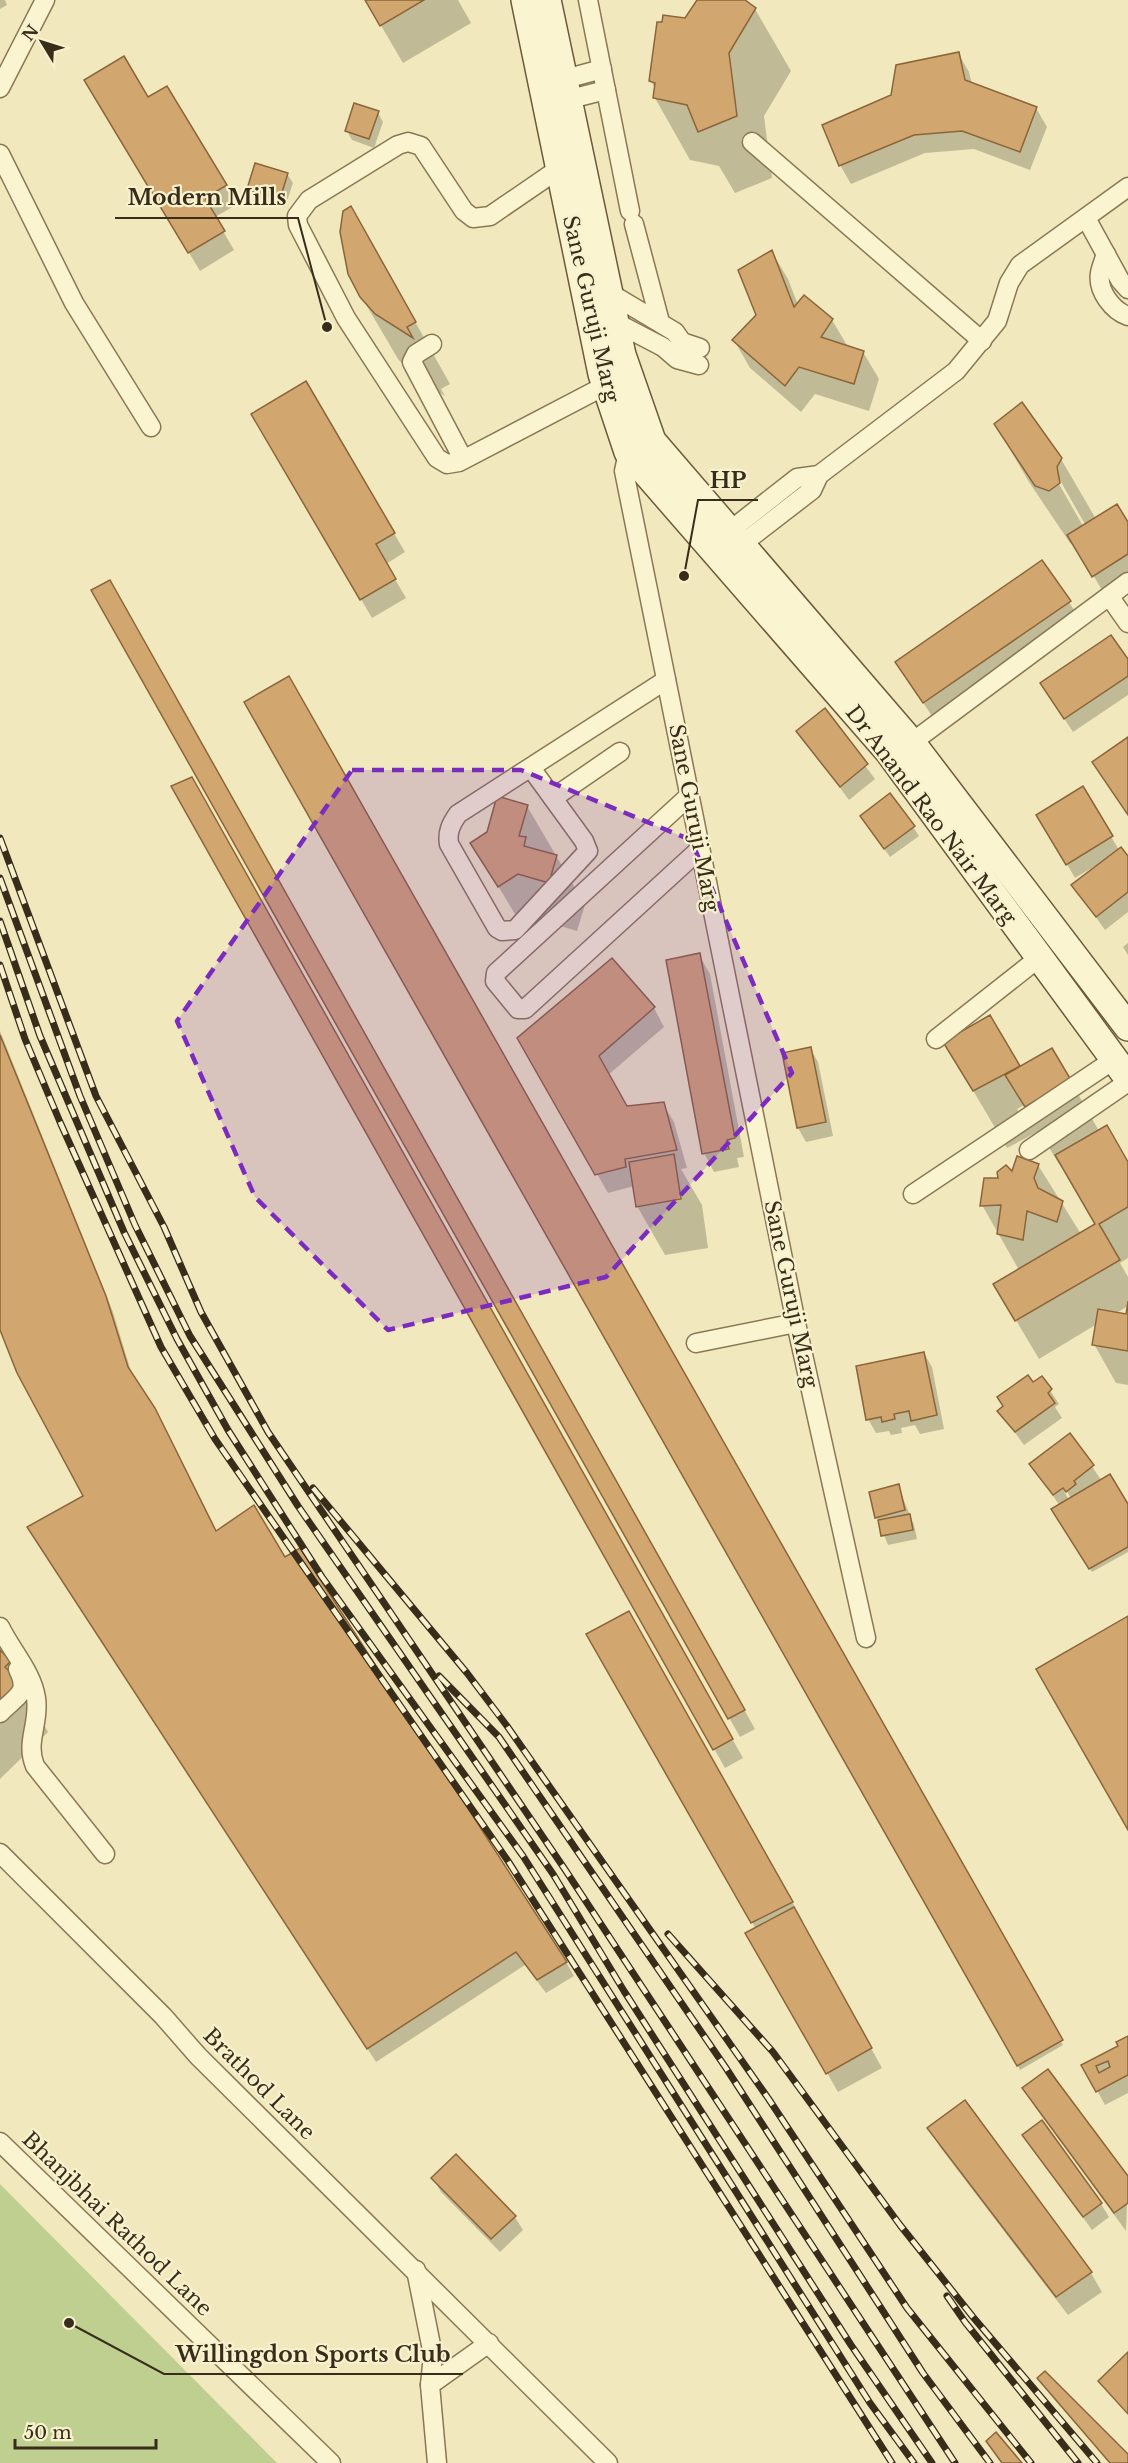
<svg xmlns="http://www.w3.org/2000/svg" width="1128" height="2463" font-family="'Libre Baskerville',serif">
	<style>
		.green { fill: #bfcf90 }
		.shadow { fill: #0003; fill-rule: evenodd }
		.building { fill: #d2a66f; stroke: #8b6539; stroke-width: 1.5; fill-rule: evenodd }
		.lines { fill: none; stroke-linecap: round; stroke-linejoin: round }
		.minor-casing { stroke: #8a7855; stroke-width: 21 }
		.secondary-casing { stroke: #6b5938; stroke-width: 30 }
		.minor { stroke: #fbf4d0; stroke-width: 18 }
		.secondary { stroke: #fbf4d0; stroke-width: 27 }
		.rail-casing { stroke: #382d1b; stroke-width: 7 }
		.rail { stroke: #f8f1cd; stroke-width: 4.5; stroke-dasharray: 14; stroke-linecap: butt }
		.marked { fill: #7b2cbf; fill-opacity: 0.2; stroke: #7b2cbf; stroke-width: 4.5; stroke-dasharray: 12 8; stroke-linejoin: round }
		.labels { text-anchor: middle; stroke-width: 4.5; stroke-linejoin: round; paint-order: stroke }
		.street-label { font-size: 21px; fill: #382d1b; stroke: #f8f1cd }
		.leader { fill: none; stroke: #382d1b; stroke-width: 2 }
		.callout-dot { fill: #382d1b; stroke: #f8f1cd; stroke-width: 2 }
		.callout-label { font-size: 22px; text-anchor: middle; font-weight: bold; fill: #382d1b; stroke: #f8f1cd; stroke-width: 4.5; stroke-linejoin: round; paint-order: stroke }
	</style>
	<rect width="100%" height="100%" fill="#f1e9bd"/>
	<polygon class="green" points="0,2184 277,2463 0,2463"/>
	<g class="shadow">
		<polygon points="0,0 5,0 7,5 0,9"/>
		<polygon points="366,0 458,0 471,23 403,63"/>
		<polygon points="699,0 743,0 755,9 791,71 764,116 772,178 735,193 719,166 690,160 655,98 656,90 651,81"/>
		<polygon points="958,53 969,72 972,84 1036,108 1047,127 1030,170 974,149 925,153 851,184 840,165 893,97"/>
		<polygon points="167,88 236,205 215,217 234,250 200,271 97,99 148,99"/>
		<polygon points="378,113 383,122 374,148 352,140 347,131"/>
		<polygon points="287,174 293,183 285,207 254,198 249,189"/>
		<polygon points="772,252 788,279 798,305 832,320 848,347 863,352 879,379 869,411 815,394 801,412 750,368 734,340 757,315"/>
		<polygon points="386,270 450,384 441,389 445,396 413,376 398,359 361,296"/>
		<polygon points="306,383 405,552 386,564 406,598 372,618 253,415"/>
		<path d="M996,425L1061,459L1096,519L1128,525V573L1102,590L1075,545L1070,543L1029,482ZM1057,475L1086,526H1083L1055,477Z"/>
		<polygon points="93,591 120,601 755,1729 740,1737"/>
		<polygon points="1069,602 1080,620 935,721 897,662"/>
		<polygon points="1128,662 1128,695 1073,732 1050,697"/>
		<polygon points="289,678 1063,2045 1020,2070 246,703"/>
		<polygon points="824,711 875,779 849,800 798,731"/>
		<polygon points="191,778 743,1758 725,1768 173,787"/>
		<polygon points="1082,788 1119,850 1128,859 1128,912 1105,930 1073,885 1096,867 1095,866 1075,878 1038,815"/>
		<polygon points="527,806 585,905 577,931 547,922 527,934 472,843"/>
		<polygon points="867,825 913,827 919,836 890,857"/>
		<polygon points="1128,943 1128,955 1123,947"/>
		<polygon points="699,955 710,974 744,1157 737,1158 739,1167 714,1172 704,1153"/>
		<polygon points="654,1008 664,1027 608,1075 626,1108 663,1104 674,1122 687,1168 681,1169 702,1205 708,1248 665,1255 637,1206 634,1186 608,1193 519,1038"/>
		<path d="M990,1017L1020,1068L1070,1080L1099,1131L1128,1165V1258L1120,1263L1128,1277V1306L1115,1314L1127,1316L1128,1308V1385L1116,1383L1094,1344L1097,1324L1039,1359L995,1285L1019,1270L982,1205L999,1180L1038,1165L1081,1234L1097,1225L1061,1163L1059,1164L1039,1131L1007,1148L945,1043ZM1040,1096V1100L1019,1112L1017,1109Z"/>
		<polygon points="0,1031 113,1312 133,1378 163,1424 217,1532 285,1559 566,1962 574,1976 546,1993 525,1965 376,2062 37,1541 85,1496 0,1326"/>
		<polygon points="810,1048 818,1062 833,1136 806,1142 798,1128"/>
		<polygon points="924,1353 932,1367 944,1429 920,1434 915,1425 901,1428 902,1433 891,1435 889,1431 876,1433 868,1419"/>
		<polygon points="1042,1378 1059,1404 1055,1407 1062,1418 1024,1445 999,1411"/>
		<path d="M1070,1435L1102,1481L1128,1507V1552L1092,1572L1053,1510L1060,1506L1031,1464ZM1063,1485L1072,1500H1069L1061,1486Z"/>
		<polygon points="898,1486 914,1525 917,1539 888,1545 877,1517"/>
		<polygon points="628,1613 803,1921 801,1922 882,2068 838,2092 747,1933 756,1929 588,1635"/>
		<polygon points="0,1643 48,1732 0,1779"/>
		<polygon points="1128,2038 1128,2093 1105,2105 1083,2065 1120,2046"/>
		<polygon points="1024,2089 1128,2179 1126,2231 1035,2107"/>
		<polygon points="964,2102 1091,2273 1102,2292 1068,2315 940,2147 929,2129"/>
		<polygon points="1024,2135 1101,2204 1109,2217 1092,2230"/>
		<polygon points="433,2178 515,2217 523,2230 500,2252 441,2192"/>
	</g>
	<g class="building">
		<polygon points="365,0 424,0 380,26"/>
		<polygon points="697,0 745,0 756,8 729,53 737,116 698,132 687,105 653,98 655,83 649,81 657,22 662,22 663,15 685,18"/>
		<polygon points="959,52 965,80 1037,107 1020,152 962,131 914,135 839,166 822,125 891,95 896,65"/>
		<polygon points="124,56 148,97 167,86 227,185 205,198 225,231 188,253 84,80"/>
		<polygon points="354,103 379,111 369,139 345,131"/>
		<polygon points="255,163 288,173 280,199 247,189"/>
		<polygon points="351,206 416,322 407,327 413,338 375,314 360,297 348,274 340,232 343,211"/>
		<polygon points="772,250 794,307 804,295 833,319 821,337 864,351 854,384 799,367 785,386 732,340 756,315 738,270"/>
		<polygon points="306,381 395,533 376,544 396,579 360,600 251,414"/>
		<polygon points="1022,402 1062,458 1057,467 1060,483 1049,491 1035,486 994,424"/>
		<polygon points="1117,504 1128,522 1128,554 1092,577 1067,535"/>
		<polygon points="1042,560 1071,601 923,703 895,662"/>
		<polygon points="110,580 745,1710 728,1719 91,590"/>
		<polygon points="1111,635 1128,659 1128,676 1064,719 1040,683"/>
		<polygon points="289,676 1063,2040 1017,2066 244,702"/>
		<polygon points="825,708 868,764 840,787 796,731"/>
		<polygon points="1128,737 1128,815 1092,762"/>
		<polygon points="192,777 733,1739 713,1750 171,786"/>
		<polygon points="1083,786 1113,836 1066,865 1036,815"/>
		<polygon points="890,793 915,826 884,849 860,816"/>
		<polygon points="497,796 528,805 519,836 526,837 524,846 557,855 549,883 518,874 498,887 470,843 487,832"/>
		<polygon points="1121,847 1128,856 1128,892 1096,917 1071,885"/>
		<polygon points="700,953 735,1138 727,1140 729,1149 702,1154 666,960"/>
		<polygon points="612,958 655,1007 599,1056 627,1106 664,1102 677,1150 625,1159 626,1167 595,1175 517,1038"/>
		<polygon points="990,1015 1020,1066 973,1091 943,1042"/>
		<polygon points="0,1035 106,1296 128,1367 155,1408 216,1531 254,1505 285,1557 300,1548 567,1962 537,1980 516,1952 367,2049 27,1527 83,1496 17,1373 0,1330"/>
		<polygon points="811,1047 826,1122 797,1128 782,1053"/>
		<polygon points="1052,1048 1071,1080 1025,1107 1005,1075"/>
		<polygon points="1107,1125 1128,1162 1128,1207 1099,1224 1120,1260 1015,1321 993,1284 1095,1224 1055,1155"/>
		<polygon points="674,1154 681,1199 636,1207 629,1162"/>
		<polygon points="1017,1156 1039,1164 1034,1178 1038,1188 1063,1201 1057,1222 1027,1211 1023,1240 997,1234 1001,1205 980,1206 984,1178 998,1178 997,1172 1006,1165 1012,1171"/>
		<polygon points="1128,1301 1128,1351 1092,1345 1098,1309 1126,1314"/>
		<polygon points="924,1352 937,1415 911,1421 909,1411 894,1414 895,1419 882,1422 881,1417 866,1420 856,1366"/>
		<polygon points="1028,1375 1033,1382 1042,1376 1052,1389 1048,1393 1055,1403 1015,1432 997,1411 1003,1406 997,1397"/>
		<polygon points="1070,1433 1094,1465 1074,1481 1076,1484 1066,1492 1063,1488 1053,1495 1029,1464"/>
		<polygon points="1110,1474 1128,1504 1128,1547 1089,1569 1051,1509"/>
		<polygon points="899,1484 905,1510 875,1518 869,1492"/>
		<polygon points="910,1514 913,1530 881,1536 878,1520"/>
		<polygon points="629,1611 793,1902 751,1923 586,1634"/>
		<polygon points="1128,1616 1128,1830 1036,1669"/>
		<polygon points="0,1650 11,1661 5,1667 21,1683 0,1703"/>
		<polygon points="794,1907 872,2048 826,2074 745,1933"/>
		<path d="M1128,2036V2075L1096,2092L1081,2065L1118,2046L1116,2042ZM1108,2061L1110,2067L1099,2073L1096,2066Z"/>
		<polygon points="1048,2069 1128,2176 1128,2203 1114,2213 1022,2088"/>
		<polygon points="965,2100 1092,2272 1056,2297 927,2128"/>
		<polygon points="1042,2120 1102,2203 1083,2217 1022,2135"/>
		<polygon points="456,2154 516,2216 491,2239 431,2178"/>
		<polygon points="1128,2352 1128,2414 1098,2381"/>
		<polygon points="1045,2371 1128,2454 1128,2463 1110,2463 1037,2378"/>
		<polygon points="996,2432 1022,2463 1002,2463 986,2441"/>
	</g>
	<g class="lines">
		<g class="minor-casing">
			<g id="minor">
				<polyline points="588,0 630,211"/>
				<polyline points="554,82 602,69"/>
				<polyline points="0,88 45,0"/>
				<polyline points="558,102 606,90"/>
				<polyline points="752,142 982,341"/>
				<polyline points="0,154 74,303 151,427"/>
				<polyline points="560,168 490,216 473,218 464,211 421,146 408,142 398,145 309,200 297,216 298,225 346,318 437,458 447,464 459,462 614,381"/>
				<polyline points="1086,218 1120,280 1128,289"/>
				<polyline points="634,224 660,322"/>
				<path d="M1106,254C1104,260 1101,267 1100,273C1097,291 1113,311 1128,316"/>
				<polyline points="608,292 675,332 682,342 700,348"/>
				<polyline points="615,322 663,347 677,359 699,365"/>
				<polyline points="432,344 416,354 412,362 463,459"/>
				<polyline points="636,449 628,452 624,471 796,1323 866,1638"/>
				<polyline points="722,537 797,478 819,475"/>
				<polyline points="742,544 812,490 819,475 956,371 997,321 1009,283 1020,265 1128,187"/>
				<polyline points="1109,596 1128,623"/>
				<polyline points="903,749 1128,582"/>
				<path d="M531,768L584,841L588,851L515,930L502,931L497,928L449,844C447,832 451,824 458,814L666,680"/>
				<polyline points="689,796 496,973 495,981 518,1009 525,1009 700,849"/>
				<polyline points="553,798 620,752"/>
				<polyline points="936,1039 1040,957"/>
				<polyline points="1029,1150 1128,1082"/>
				<polyline points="913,1194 1115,1059"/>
				<polyline points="696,1343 796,1323"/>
				<path d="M0,1627C11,1650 32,1672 36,1698C40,1723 25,1742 35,1766L105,1854"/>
				<path d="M0,1713C17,1695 30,1694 18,1669"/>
				<polyline points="0,1853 163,2016 198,2056 608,2463"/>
				<polyline points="0,2142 331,2463"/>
				<polyline points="416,2270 433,2355 430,2385"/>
				<polyline points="437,2463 430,2385 489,2343"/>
			</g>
		</g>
		<g class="secondary-casing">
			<g id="secondary">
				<polyline points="525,0 602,374 628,452 889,752 1128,1078"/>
				<polyline points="547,0 622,355 652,441 911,742 1128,1027"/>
			</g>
		</g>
		<use href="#minor" class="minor"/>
		<use href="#secondary" class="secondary"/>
		<g class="rail-casing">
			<g id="rail">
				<polyline points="0,838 96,1096 164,1227 201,1312 268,1432 564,1868 955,2463"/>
				<polyline points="0,878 80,1096 135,1225 190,1336 298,1506 553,1874 624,1991 851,2345 932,2463"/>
				<polyline points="0,921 40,1036 124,1232 177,1339 228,1430 322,1577 523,1856 870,2403 914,2463"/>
				<polyline points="0,965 25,1039 60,1122 161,1347 215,1439 508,1861 892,2463"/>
				<polyline points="313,1488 467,1673 507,1726 768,2098 907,2308 1031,2463"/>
				<polyline points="439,1676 499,1737 726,2068 923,2373 990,2463"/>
				<polyline points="668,1934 773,2052 900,2225 973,2317 1097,2463"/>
				<polyline points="947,2296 965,2322 1078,2463"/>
			</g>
		</g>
		<use href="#rail" class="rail"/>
	</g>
	<path class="marked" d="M352,770H521L691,840L792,1073L606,1277L388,1330L255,1197L177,1021Z"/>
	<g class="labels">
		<g class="street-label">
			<text transform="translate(591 309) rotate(77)" y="7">Sane Guruji Marg</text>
			<text transform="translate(931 815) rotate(53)" y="7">Dr Anand Rao Nair Marg</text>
			<text transform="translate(694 818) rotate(79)" y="7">Sane Guruji Marg</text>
			<text transform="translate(791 1294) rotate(78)" y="7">Sane Guruji Marg</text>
			<text transform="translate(259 2084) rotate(45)" y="7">Brathod Lane</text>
			<text transform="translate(117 2224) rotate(44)" y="7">Bhanjbhai Rathod Lane</text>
		</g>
	</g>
	<path class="leader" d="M327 327L298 218H115M684 576L698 500H758M69 2323L164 2374H463"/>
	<g class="callout-dot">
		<circle cx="327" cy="327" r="6"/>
		<circle cx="684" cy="576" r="6"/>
		<circle cx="69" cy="2323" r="6"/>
	</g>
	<g class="callout-label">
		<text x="207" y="205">Modern Mills</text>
		<text x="728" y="488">HP</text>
		<text x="313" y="2362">Willingdon Sports Club</text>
	</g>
	<g transform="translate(42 42) rotate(308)" stroke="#f8f1cd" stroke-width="4.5" paint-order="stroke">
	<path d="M0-4.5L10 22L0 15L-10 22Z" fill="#382d1b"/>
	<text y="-9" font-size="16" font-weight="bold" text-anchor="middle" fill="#382d1b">N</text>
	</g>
	<path d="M15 2439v9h141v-9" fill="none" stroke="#382d1b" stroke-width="3"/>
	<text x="24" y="2439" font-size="18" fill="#382d1b" stroke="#f8f1cd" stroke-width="4.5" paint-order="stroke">50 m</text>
</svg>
